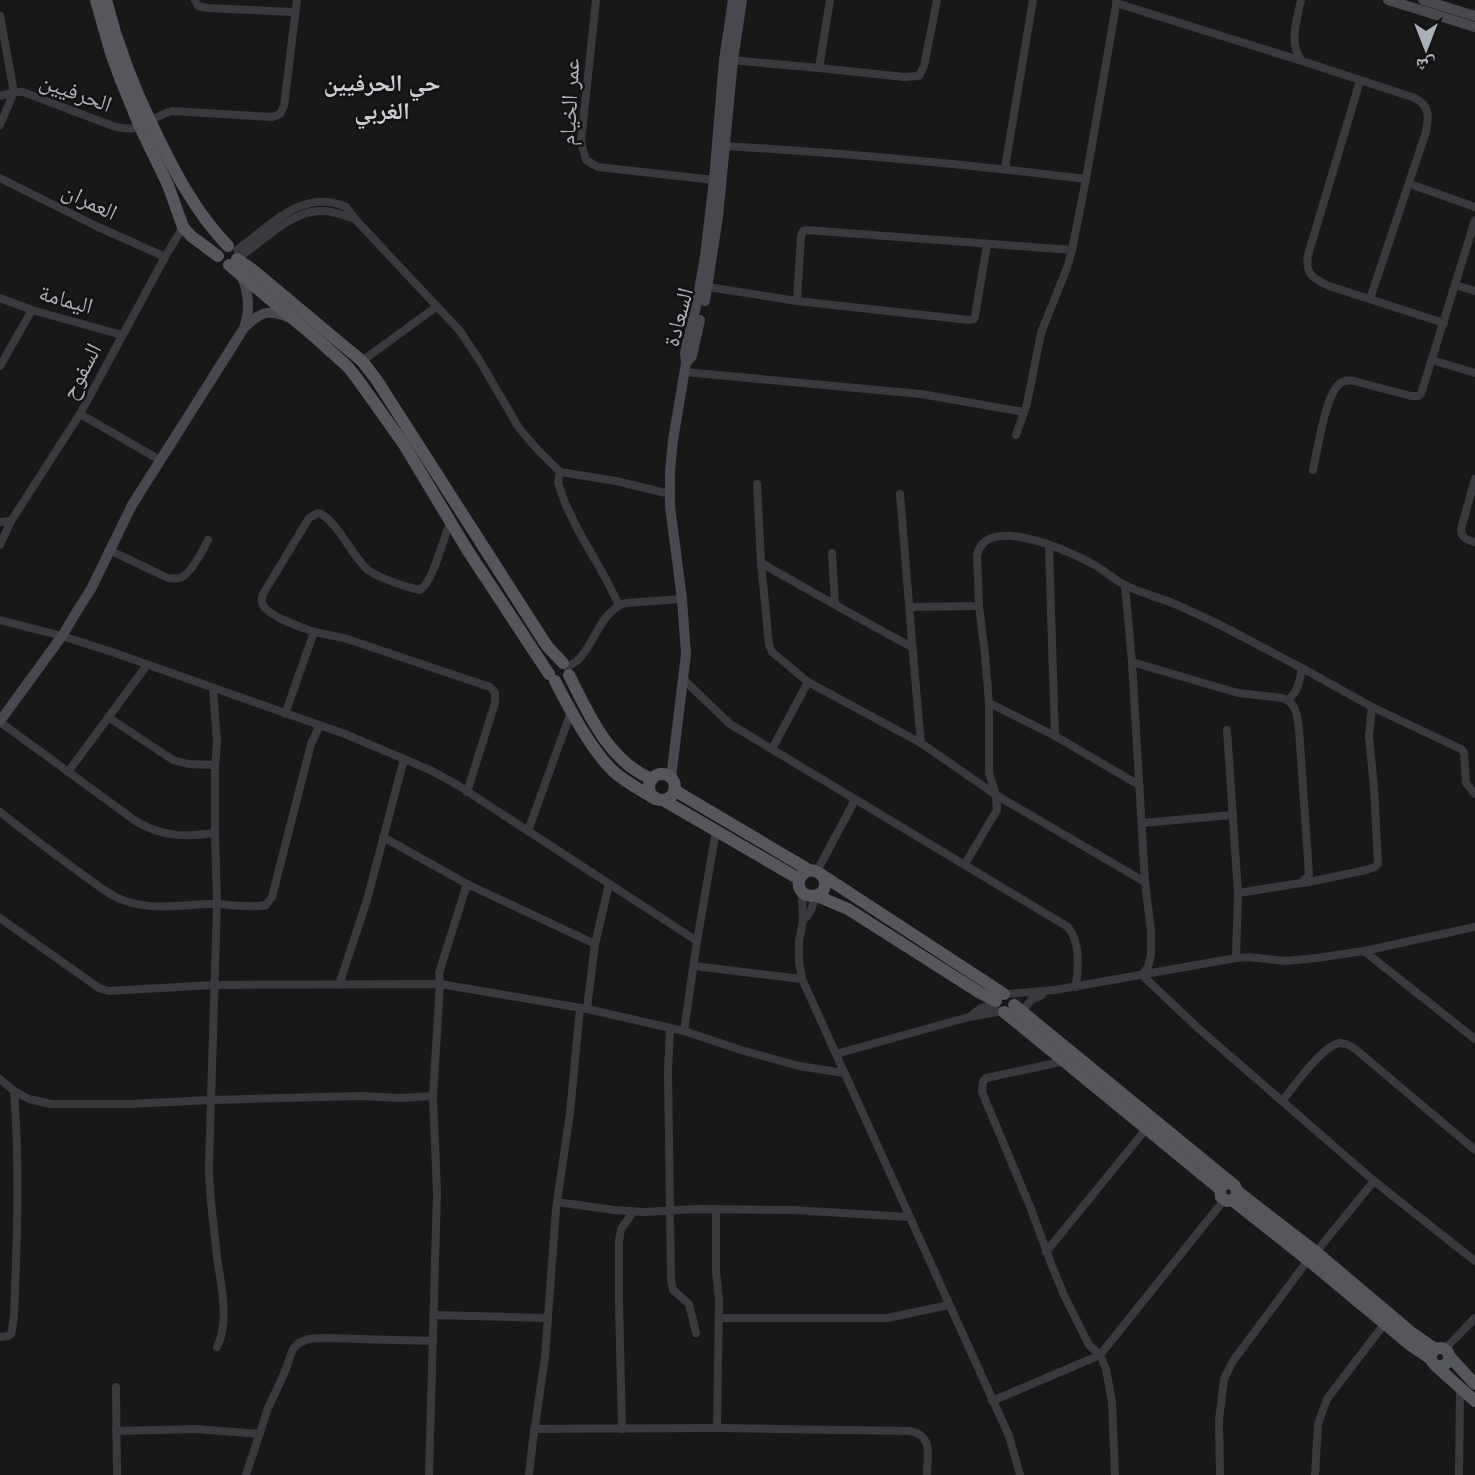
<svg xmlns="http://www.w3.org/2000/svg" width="1475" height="1475" font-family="Raleway,'Noto Naskh Arabic',sans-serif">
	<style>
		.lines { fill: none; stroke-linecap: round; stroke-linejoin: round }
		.street { stroke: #393a3e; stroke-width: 8 }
		.secondary { stroke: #47494e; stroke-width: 10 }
		.primary { stroke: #55575d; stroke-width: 12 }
		.labels { text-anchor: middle; stroke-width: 5; stroke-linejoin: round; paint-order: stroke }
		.street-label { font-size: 23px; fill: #abafb8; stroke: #131314 }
		.neighbourhood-label { font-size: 24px; font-weight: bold; fill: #ccced4; stroke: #131314 }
	</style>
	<rect width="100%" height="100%" fill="#181819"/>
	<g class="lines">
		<g class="street">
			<polyline points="195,0 198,6 207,8 295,12"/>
			<polyline points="596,0 581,142 586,160 598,167 714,180"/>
			<path d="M1301,0C1297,20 1288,44 1302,61L1415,98C1430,106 1429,117 1426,132L1370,299"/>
			<polyline points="1116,3 1302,61"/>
			<polyline points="0,16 14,92 0,125"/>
			<polyline points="730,60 819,68 904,77 919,76 924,66 937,0"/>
			<polyline points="819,68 830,0"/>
			<path d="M1360,81L1308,255C1305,275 1313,278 1329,286L1444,323"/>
			<path d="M0,96L14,92H23L113,126C142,135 147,118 172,111L272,117L280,114L284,106L297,0"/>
			<path d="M725,146C846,153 966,164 1086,179"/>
			<polyline points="1005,168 1033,0"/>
			<polyline points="0,178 96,226 165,257"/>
			<polyline points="1410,184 1475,207"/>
			<path d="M237,250C269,227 303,187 346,207L355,219L460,331L478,358L519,428L537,449L560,472"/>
			<path d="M238,258C263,242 292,209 323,211C334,211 345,216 355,219"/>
			<polyline points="1456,285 1475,291"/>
			<polyline points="708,287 797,301 969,320 974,319 975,316 987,245"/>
			<polyline points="0,298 32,310 122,335"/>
			<polyline points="797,301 801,236 803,231 806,230 1072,250"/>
			<polyline points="1432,360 1475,373"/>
			<polyline points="362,361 436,307"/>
			<polyline points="0,366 32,310"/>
			<polyline points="685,372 921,394 1024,412"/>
			<polyline points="80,414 160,460"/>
			<polyline points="1016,435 1027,404 1041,333 1067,268 1072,250 1086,179 1117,0"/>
			<path d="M1313,470C1318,449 1324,401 1338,385C1343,380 1348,380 1354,381L1411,396H1419L1421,394L1475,220"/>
			<path d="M1475,479L1461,529C1461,538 1467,540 1475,542"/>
			<polyline points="757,484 761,563 769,645 772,652 808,682 921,743 996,795 1145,882"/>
			<path d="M900,494C907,577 913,660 921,743"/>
			<polyline points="0,522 11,521 80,414 165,257 183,227"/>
			<polyline points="0,545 11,521"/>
			<polyline points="1049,546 1055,736"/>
			<path d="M109,550L168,578C170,578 178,579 180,578C190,575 203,550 208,540"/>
			<polyline points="832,553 835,604"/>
			<path d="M761,563C811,591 861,620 912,647"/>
			<polyline points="1125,585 1132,662 1145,882 1151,931 1151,955 1148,967 1142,975 1199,1029 1374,1181 1475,1261"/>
			<polyline points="619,605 606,579 578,530 565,503 558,483 560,472 616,481 670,494"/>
			<polyline points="910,607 979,606"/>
			<polyline points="0,620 62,636 112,652 345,734 430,770 456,784 697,941"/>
			<path d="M314,632C301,627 269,617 263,605C260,600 262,599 263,594L309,518L318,513C335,517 353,558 368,570C377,577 408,588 420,590C433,582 443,539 450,523"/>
			<path d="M1132,662L1238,693L1283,698C1297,703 1297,717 1299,729L1309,875L1301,883L1238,893"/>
			<path d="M567,667C571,665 574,663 577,661C595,645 600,610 626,603L682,599"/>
			<polyline points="1302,668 1372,707 1461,749 1464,753 1466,783 1475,794"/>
			<path d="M683,679L730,724L1068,927C1081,943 1078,968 1076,987"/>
			<path d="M213,689L217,742L215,769V833L217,904L209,1165C209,1196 214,1226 217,1257C221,1286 230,1320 217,1347"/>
			<polyline points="989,703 1055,736 1139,785"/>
			<polyline points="285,714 314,632 344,638 490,687 495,693 495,703 467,792"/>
			<polyline points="108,717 173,760 188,764 215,765"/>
			<path d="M0,722L137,822C164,837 184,837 215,833"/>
			<polyline points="1227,730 1238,893 1236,958"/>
			<polyline points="772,749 808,682"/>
			<polyline points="68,772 147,665"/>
			<path d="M0,812C28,834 56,856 86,877C100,887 114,899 132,903C158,910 187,904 213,904C231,904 248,909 266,905L272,897L311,744L320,725"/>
			<polyline points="1142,823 1233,815"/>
			<polyline points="528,831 571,712"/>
			<polyline points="383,837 467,884 595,944"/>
			<path d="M965,864L997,810L996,795L989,773V703L985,655L979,606L977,555C986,513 1068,551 1091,563C1103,569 1114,580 1127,586C1143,594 1161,598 1177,605C1220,623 1261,647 1302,668C1300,680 1298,692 1288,700"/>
			<polyline points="817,871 855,800"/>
			<polyline points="1304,883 1366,870 1375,867 1378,863 1374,788 1369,736 1372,707"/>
			<polyline points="467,884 439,973 440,984 587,1009 684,1031 741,1050 799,1066 844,1073"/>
			<polyline points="802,893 803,921 799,941 799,962 802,979 1009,1436 1020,1475"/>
			<polyline points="0,918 99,988 108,991 214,985 440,984 433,1096 437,1192 429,1475"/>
			<path d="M803,921C810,914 814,907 814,897"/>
			<polyline points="1364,951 1475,1039"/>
			<polyline points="694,966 802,979"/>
			<polyline points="339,985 367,900 404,759"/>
			<polyline points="1006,994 1055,990 1236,958 1248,957 1285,961 1317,958 1364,951 1475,927"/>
			<polyline points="587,1009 595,944 609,884"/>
			<polyline points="1022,1012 1031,1000 1042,995"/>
			<polyline points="972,1015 981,1008 996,1004"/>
			<polyline points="670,1028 668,1071 671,1280 673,1290 689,1304 696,1333"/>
			<polyline points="684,1031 697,941 716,831"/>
			<polyline points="836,1054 969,1017 1003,1011"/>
			<polyline points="1065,1061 986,1078 983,1082 982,1092 1031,1209 1052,1266 1064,1295 1089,1345 1100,1355 1106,1369 1112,1402 1115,1475"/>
			<polyline points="0,1079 14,1091 29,1099 51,1104 129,1104 211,1100 362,1096 400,1098 433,1096"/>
			<path d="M1283,1100C1294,1086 1323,1045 1340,1043C1348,1043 1354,1048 1360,1053L1475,1150"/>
			<polyline points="557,1202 614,1210 644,1212 696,1209 792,1210 909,1217"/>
			<polyline points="716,1209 716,1270 719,1301 717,1428"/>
			<polyline points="1046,1252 1146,1129"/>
			<polyline points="1316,1252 1374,1181"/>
			<polyline points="434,1315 548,1318"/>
			<polyline points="719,1318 887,1318 949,1305"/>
			<path d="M0,1337L8,1336L11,1334L14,1317C17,1242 20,1167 14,1091"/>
			<polyline points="1445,1349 1475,1318"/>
			<polyline points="116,1387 117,1475"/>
			<polyline points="992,1401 1100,1355 1224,1200"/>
			<path d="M534,1429L717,1428L910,1431C934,1436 927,1455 927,1475"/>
			<polyline points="622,1429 619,1302 619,1241 621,1229 633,1212"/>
			<polyline points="116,1431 196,1429 260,1434"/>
			<polyline points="246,1475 268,1408 284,1374 293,1349 299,1343 308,1339 323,1338 433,1341"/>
			<polyline points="529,1475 533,1440 545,1357 556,1209 570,1113 580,1008"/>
			<polyline points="1220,1475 1219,1420 1224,1379 1233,1361 1308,1260"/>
			<polyline points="1315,1475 1318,1424 1327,1399 1385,1323"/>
			<polyline points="1459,1475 1460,1389"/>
		</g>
		<g class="secondary">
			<polyline points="1388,0 1475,27"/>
			<polyline points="1423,0 1475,16"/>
			<polyline points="705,301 718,217 733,60 742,0"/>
			<path d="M246,326C261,312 268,309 288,317"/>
			<polyline points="686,363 692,356 700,320"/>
			<path d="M0,721L62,636L77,611L91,589L132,505L244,328C250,310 249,297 243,279"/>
			<polyline points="671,778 686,654 682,599 670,506 670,471 673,440 686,363 685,353 697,302 705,256 714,180 724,60 733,0"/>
		</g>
		<g class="primary">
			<polyline points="96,0 111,53 120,78 140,127 168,185 183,227 191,236 218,256"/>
			<path d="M106,0C117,44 133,86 153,127C173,169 195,212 228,246"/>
			<polyline points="237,259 253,270 362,361 376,379 547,646 563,663"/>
			<polyline points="229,265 317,339 347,366 356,377 403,443 468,551 549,674"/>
			<path d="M569,675C588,713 609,762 652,779"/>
			<path d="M555,681C570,710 590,748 613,771C625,782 641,790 655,799"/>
			<circle cx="662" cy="787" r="13"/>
			<path d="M674,790L809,870C835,872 827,904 804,894C795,886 798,875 809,870"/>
			<polyline points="663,800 799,879"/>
			<polyline points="822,875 1004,994"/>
			<polyline points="817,896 848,909 980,993 996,1001"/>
			<path d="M1014,1005L1235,1186C1239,1194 1236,1201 1227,1201L1221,1197L1220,1189L1224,1184L1231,1183"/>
			<polyline points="1004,1012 1220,1189"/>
			<polyline points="1237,1191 1316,1252 1412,1333 1435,1349"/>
			<polyline points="1232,1200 1308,1260 1409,1344 1431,1359"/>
			<circle cx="1440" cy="1357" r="9"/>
			<polyline points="1449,1356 1475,1384"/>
			<polyline points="1435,1365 1475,1401"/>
		</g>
	</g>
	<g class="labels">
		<g class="street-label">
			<text transform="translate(76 92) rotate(20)" y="8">الحرفيين</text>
			<text transform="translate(569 102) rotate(-87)" y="8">عمر الخيام</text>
			<text transform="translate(90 201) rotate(26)" y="8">العمران</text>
			<text transform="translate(66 299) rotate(16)" y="8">اليمامة</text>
			<text transform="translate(678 317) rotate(-75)" y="8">السعادة</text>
			<text transform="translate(81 371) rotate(-62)" y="8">السفوح</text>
		</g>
		<g class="neighbourhood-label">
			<text x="382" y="91">حي الحرفيين<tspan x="382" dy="28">الغربي</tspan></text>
		</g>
	</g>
	<g transform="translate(1426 49) rotate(180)" stroke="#131314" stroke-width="5" paint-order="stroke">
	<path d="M0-5L12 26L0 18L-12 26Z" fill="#abafb8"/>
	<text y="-10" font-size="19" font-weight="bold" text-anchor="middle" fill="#abafb8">ش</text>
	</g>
</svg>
